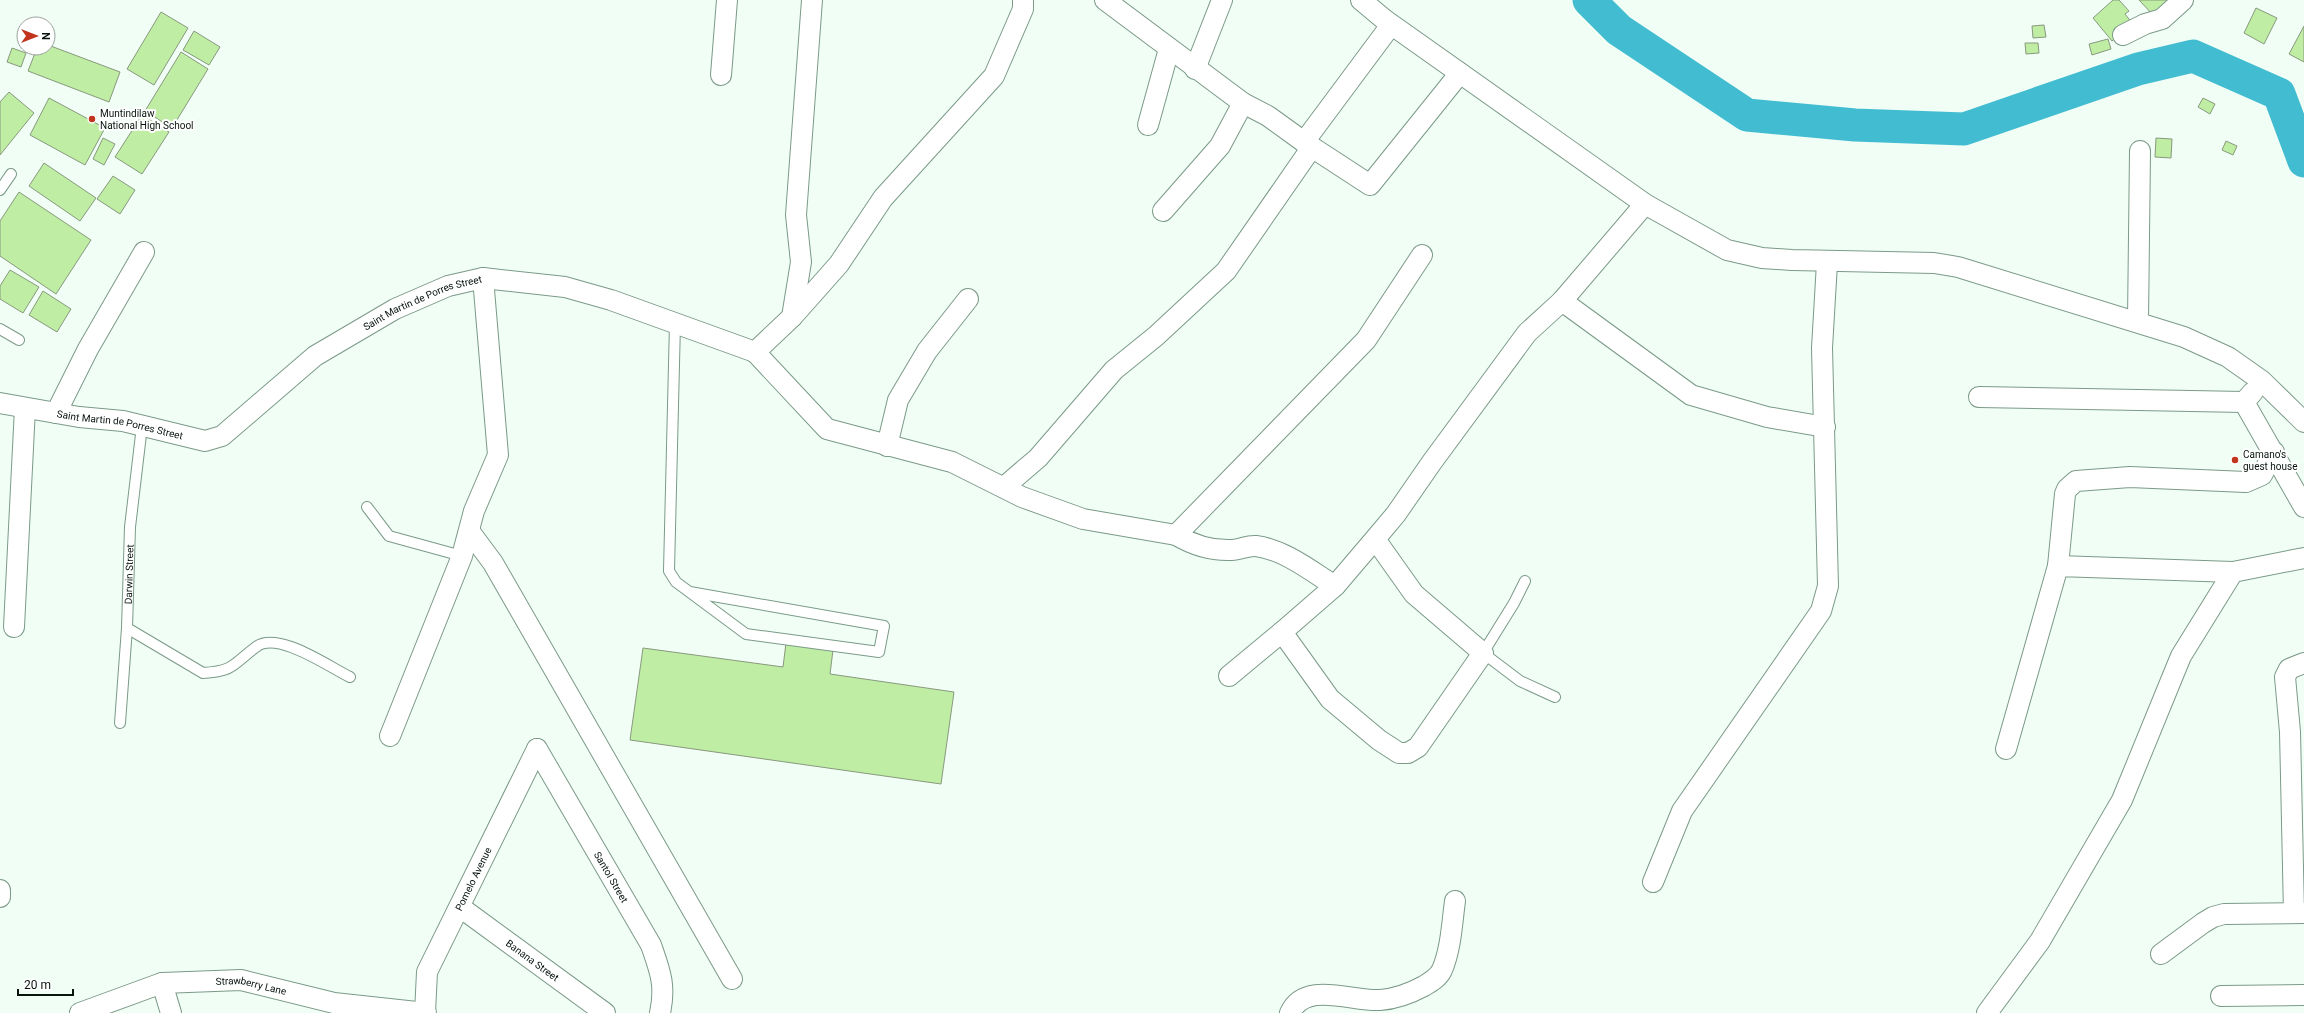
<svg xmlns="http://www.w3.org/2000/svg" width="2304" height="1013" font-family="Roboto,sans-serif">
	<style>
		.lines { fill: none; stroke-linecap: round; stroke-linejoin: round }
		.river { stroke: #42bcd1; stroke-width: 33 }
		.building { fill: #bfeda3; stroke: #88997e }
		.service-casing { stroke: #7b9a88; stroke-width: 12 }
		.minor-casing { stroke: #7b9a88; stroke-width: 22 }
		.service { stroke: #fff; stroke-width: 10 }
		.minor { stroke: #fff; stroke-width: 20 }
		.poi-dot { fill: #c1351e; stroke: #fff; stroke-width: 1.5 }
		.labels { text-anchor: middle; stroke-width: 4; stroke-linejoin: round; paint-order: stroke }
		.poi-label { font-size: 10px; fill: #08140d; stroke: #fff; text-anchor: start }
		.street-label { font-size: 10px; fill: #08140d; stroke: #fff }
	</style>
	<rect width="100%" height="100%" fill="#f1fef6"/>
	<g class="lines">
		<polyline class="river" points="1589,0 1619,30 1747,115 1855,125 1964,129 2138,69 2193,56 2279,94 2304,161"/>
	</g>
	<g class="building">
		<polygon points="2113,0 2119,0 2129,11 2125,14 2132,23 2112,41 2093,18"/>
		<polygon points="2139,0 2171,0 2154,16"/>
		<polygon points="2256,8 2277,18 2264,44 2244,33"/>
		<polygon points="161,12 188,28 154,85 127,69"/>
		<polygon points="2044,25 2046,37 2033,38 2032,26"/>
		<polygon points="2304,26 2304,62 2289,54"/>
		<polygon points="194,31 220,47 209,65 183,50"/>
		<polygon points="2108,39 2111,49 2092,55 2089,44"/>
		<polygon points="2025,43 2038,43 2039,53 2026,54"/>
		<polygon points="48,45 120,72 109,102 28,71 37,48 48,48"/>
		<polygon points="12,48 26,53 21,67 7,62"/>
		<polygon points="181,52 208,69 172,128 145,111"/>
		<polygon points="9,92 34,113 0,155 0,102"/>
		<polygon points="49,98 105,128 85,165 30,135"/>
		<polygon points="2203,98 2215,104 2210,114 2198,107"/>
		<polygon points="142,115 169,132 142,174 115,157"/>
		<polygon points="103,138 115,144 104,165 93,159"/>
		<polygon points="2156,138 2172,139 2171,158 2155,157"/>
		<polygon points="2226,141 2237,146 2233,155 2222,150"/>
		<polygon points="44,163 96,198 80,221 29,186"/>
		<polygon points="113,176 135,190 120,214 97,199"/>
		<polygon points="19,192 91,240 56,294 0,256 0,221"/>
		<polygon points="10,270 39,287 23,313 0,299 0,286"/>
		<polygon points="43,291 71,309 57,332 29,315"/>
		<polygon points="786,643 833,650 830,674 954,692 941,784 630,740 643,648 783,667"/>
	</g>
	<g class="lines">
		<g class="service-casing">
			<g id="service">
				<polyline points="0,190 11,174"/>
				<polyline points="675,323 669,571 676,582 746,634 879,652 884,626 690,592"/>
				<polyline points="0,329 19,340"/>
				<polyline points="367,507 389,536 462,556"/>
				<polyline points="1525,581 1514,603 1483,653 1520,681 1555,697"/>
				<path d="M127,628L203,673C235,671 233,664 256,647C277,630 329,667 350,677"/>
				<path id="s1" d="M120,723L127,628L130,527L142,426"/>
			</g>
		</g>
		<g class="minor-casing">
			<g id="minor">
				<polyline points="1105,0 1243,103 1220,146 1163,211"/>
				<polyline points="1361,0 1385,20 1645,204 1727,250 1762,258 1792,260 1934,263 1958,267 2184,337 2228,357 2262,381 2304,422"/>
				<polyline points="2123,35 2145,24 2162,19 2183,0"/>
				<polyline points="1195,69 1222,0"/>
				<polyline points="721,75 727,0"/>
				<polyline points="1243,103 1268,116 1304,142 1391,25"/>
				<polyline points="1148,125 1169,49"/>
				<polyline points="1304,142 1370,185 1460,73"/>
				<polyline points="1562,301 1645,204"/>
				<polyline points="792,317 801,262 796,215 812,0"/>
				<polyline points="2138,321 2140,151"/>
				<polyline points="755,352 827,429 952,462 1022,497 1083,519 1176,535 1366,340 1422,255"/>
				<polyline points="2253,392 2244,402 2304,507"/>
				<polyline points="1979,397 2244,402"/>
				<path id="s2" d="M0,403L79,417L123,421L205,441L222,436L315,356L395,309L448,286L483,278L565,287L611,300L755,352L792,317L839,264L883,198L994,76L1023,9V0"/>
				<polyline points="56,413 88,349 144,252"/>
				<polyline points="887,446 898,400 927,351 968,299"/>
				<polyline points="1004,487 1038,458 1114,370 1156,336 1226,271 1312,147"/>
				<polyline points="470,532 493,563 732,979"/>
				<path d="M1176,535C1193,545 1212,551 1232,550C1240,550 1248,545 1256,546C1285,550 1311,571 1335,586"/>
				<polyline points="1375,539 1414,594 1483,653 1418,747 1408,753 1399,753 1379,740 1330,699 1282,632 1335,586 1375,539 1396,514 1432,462 1527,333 1562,301 1691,395 1767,417 1825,427"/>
				<polyline points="2058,566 2065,494 2067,489 2076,481 2130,477 2246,482 2262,475 2274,452"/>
				<polyline points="14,627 25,408"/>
				<polyline points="1229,676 1282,632"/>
				<polyline points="390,736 462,556 474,511 498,455 483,278"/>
				<path id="s3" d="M537,749L651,945C660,971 666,985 660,1013"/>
				<polyline points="2006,749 2058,566 2233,572"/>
				<polyline points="1653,882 1682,811 1821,611 1828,586 1822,348 1827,263"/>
				<polyline points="0,890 0,897"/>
				<path id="s4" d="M460,907L605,1013"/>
				<polyline points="2294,913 2290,732 2285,677 2289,669 2304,663"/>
				<polyline points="2161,954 2203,923 2213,917 2224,914 2304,913"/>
				<polyline points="162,983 171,1013"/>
				<polyline points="2221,996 2304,995"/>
				<path id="s5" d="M80,1013L162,983L241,980L334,1003L426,1013"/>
				<path id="s6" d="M425,1013L427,972L537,749"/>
				<path d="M1290,1013C1305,980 1353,1002 1380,1000C1395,999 1411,993 1424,986C1431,982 1438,978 1442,970C1451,949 1452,923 1455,901"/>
				<polyline points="1987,1013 2040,941 2122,800 2181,656 2233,572 2304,558"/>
			</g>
		</g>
		<use href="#service" class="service"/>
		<use href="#minor" class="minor"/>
	</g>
	<g class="poi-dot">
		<circle cx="92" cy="119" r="4"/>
		<circle cx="2235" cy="460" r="4"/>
	</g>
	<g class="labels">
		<g class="poi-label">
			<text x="100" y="117">Muntindilaw<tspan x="100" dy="12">National High School</tspan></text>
			<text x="2243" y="458">Camano's<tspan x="2243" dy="12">guest house</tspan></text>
		</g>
		<g class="street-label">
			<text dy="4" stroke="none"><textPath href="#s2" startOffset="470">Saint Martin de Porres Street</textPath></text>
			<text dy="4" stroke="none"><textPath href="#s2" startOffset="122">Saint Martin de Porres Street</textPath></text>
			<text dy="4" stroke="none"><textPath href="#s1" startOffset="149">Darwin Street</textPath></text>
			<text dy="4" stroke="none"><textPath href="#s3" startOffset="148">Santol Street</textPath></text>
			<text dy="4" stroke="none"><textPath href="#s6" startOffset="145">Pomelo Avenue</textPath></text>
			<text dy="4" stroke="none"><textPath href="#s4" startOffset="90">Banana Street</textPath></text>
			<text dy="4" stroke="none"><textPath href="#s5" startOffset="177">Strawberry Lane</textPath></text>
		</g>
	</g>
	<g transform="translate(36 36) rotate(90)"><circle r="19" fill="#ffffff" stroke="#9ca19e"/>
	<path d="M0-3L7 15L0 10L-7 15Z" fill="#c1351e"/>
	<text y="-6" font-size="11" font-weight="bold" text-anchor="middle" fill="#08140d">N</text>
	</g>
	<path d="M18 989v6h55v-6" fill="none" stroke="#08140d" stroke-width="2"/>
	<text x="24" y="989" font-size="12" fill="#08140d" stroke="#ffffff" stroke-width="3" paint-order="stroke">20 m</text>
</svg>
